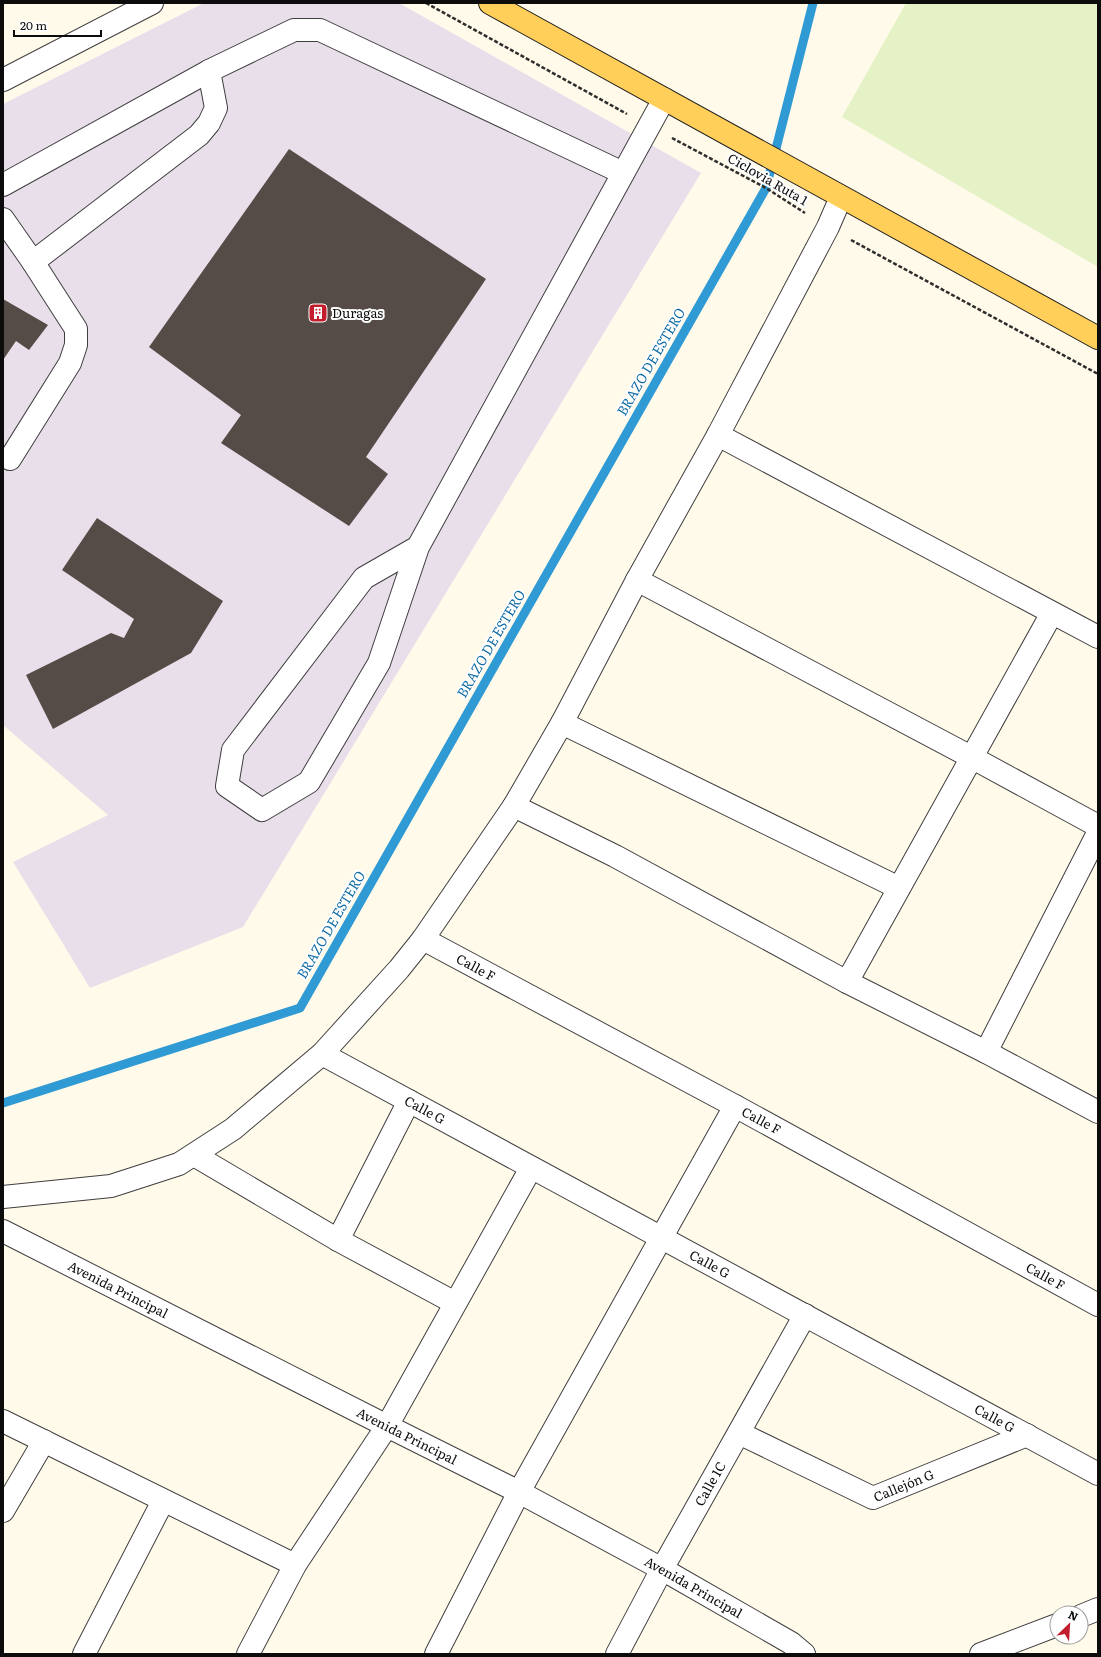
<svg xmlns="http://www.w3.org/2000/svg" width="1101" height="1657" font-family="Literata,serif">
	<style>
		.industrial { fill: #e9dfeb }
		.pitch { fill: #e4f2c5 }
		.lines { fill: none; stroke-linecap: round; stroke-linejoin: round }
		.stream { stroke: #2f9ad4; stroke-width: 9 }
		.building { fill: #554c47 }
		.minor-casing { stroke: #3f3f3f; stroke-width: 24 }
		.major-casing { stroke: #1d1d1d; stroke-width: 24 }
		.path { stroke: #2e2e2e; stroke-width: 2.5; stroke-dasharray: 4 2; stroke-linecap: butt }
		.minor { stroke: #fff; stroke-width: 22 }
		.major { stroke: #ffcf5a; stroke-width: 22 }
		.labels { text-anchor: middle; stroke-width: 4; stroke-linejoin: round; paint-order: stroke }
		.street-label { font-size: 13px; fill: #0c0c0c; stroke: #fff }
		.poi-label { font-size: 13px; fill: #0c0c0c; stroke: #fff; text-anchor: start }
		.water-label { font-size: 14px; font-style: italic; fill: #0f6aa3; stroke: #fff }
	</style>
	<rect width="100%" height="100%" fill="#fffaea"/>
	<polygon class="industrial" points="204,3 399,3 701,173 243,927 90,988 13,862 108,815 3,725 3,104"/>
	<polygon class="pitch" points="906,3 1098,3 1098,267 842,117"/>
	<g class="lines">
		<polyline class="stream" points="3,1103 300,1008 766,188 813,3"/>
	</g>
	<g class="building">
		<polygon points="289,149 486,279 366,457 388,474 349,526 221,443 241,415 149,347"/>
		<polygon points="3,299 48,325 29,350 16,341 3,360"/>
		<polygon points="97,518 223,601 191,653 53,729 26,675 111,633 124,638 134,619 62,570"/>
	</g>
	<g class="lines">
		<g class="minor-casing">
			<g id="minor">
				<polyline points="3,80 152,3"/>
				<polyline points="3,185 209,71 294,30 320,30 623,173"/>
				<polyline points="3,219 33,262 76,329 76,345 70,363 10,459"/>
				<polyline points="33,262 199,135 209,123 216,108 209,71"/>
				<polyline points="718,435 1098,637"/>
				<polyline points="418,547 364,578 233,750 227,786 262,810 309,782 379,663 418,547 664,99"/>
				<polyline points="637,580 971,757 1098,826"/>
				<polyline points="562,723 899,888"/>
				<polyline points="514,806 615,856 847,982 986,1052 1098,1112"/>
				<path id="s1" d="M423,939L735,1106L1098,1305"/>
				<polyline points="847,982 1052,613"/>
				<polyline points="986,1052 1098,833"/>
				<path id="s2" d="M322,1054L1098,1474"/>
				<polyline points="194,1155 338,1240 455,1303"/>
				<polyline points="3,1197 111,1186 179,1164 233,1129 322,1054 399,969 423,939 514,806 562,723 637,580 718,435 828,227 841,197"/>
				<path id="s3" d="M3,1231L387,1426L519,1492L662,1569L791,1643L804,1654"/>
				<polyline points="338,1240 409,1101"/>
				<polyline points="3,1421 295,1565"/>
				<path id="s4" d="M739,1433L873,1498L1027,1435"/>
				<polyline points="3,1511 44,1441"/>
				<polyline points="1081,1616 1098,1609"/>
				<polyline points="84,1654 163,1501"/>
				<polyline points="248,1654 295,1565 387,1426 531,1168"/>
				<polyline points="436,1654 519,1492 735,1106"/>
				<path id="s5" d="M617,1654L662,1569L805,1315"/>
				<polyline points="981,1654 1057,1625"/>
			</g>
		</g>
		<g class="major-casing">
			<polyline id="major" points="490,3 1098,338"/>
		</g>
		<g class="path">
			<polyline points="426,3 627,114"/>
			<polyline points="672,138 766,188 805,213"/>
			<polyline points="851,240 1098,374"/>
		</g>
		<use href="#minor" class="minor"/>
		<use href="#major" class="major"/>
	</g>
	<defs>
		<g id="building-square" transform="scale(1)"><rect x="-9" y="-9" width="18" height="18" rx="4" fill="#c31d2d" stroke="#fff"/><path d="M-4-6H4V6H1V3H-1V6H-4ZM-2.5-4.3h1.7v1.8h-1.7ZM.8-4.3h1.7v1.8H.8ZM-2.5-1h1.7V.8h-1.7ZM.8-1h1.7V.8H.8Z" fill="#fff"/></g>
	</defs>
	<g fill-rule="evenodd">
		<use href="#building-square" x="318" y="313"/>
	</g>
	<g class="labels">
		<g class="street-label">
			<text transform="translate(768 179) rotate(30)" y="5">Ciclovia Ruta 1</text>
			<text dy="5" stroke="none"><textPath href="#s1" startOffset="60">Calle F</textPath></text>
			<text dy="5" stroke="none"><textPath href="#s2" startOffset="117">Calle G</textPath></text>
			<text dy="5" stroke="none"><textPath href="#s1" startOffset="384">Calle F</textPath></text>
			<text dy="5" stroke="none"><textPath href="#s2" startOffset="441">Calle G</textPath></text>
			<text dy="5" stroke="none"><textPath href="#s1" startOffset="708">Calle F</textPath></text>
			<text dy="5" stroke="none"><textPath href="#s3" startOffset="129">Avenida Principal</textPath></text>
			<text dy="5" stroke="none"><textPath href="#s2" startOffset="765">Calle G</textPath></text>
			<text dy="5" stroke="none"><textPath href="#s3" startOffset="453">Avenida Principal</textPath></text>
			<text dy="5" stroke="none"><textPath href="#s4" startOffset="182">Callejón G</textPath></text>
			<text dy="5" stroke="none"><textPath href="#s5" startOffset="194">Calle 1C</textPath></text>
			<text dy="5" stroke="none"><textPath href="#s3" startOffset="777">Avenida Principal</textPath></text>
		</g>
		<g class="poi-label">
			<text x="332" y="318">Duragas</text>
		</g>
		<g class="water-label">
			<text transform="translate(651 362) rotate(-60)" y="5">BRAZO DE ESTERO</text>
			<text transform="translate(491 644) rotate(-60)" y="5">BRAZO DE ESTERO</text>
			<text transform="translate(331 925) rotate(-60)" y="5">BRAZO DE ESTERO</text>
		</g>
	</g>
	<rect width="1101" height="1657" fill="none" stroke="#0c0c0c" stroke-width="8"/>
	<g transform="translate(1069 1625) rotate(25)"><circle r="19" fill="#ffffff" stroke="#9e9e9e"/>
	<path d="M0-3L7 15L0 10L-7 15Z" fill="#c31d2d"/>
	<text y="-6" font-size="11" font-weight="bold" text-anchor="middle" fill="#0c0c0c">N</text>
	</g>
	<path d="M14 30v6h87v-6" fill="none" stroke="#0c0c0c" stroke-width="2"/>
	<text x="20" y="30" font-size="12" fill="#0c0c0c" stroke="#ffffff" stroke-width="3" paint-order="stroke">20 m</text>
</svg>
